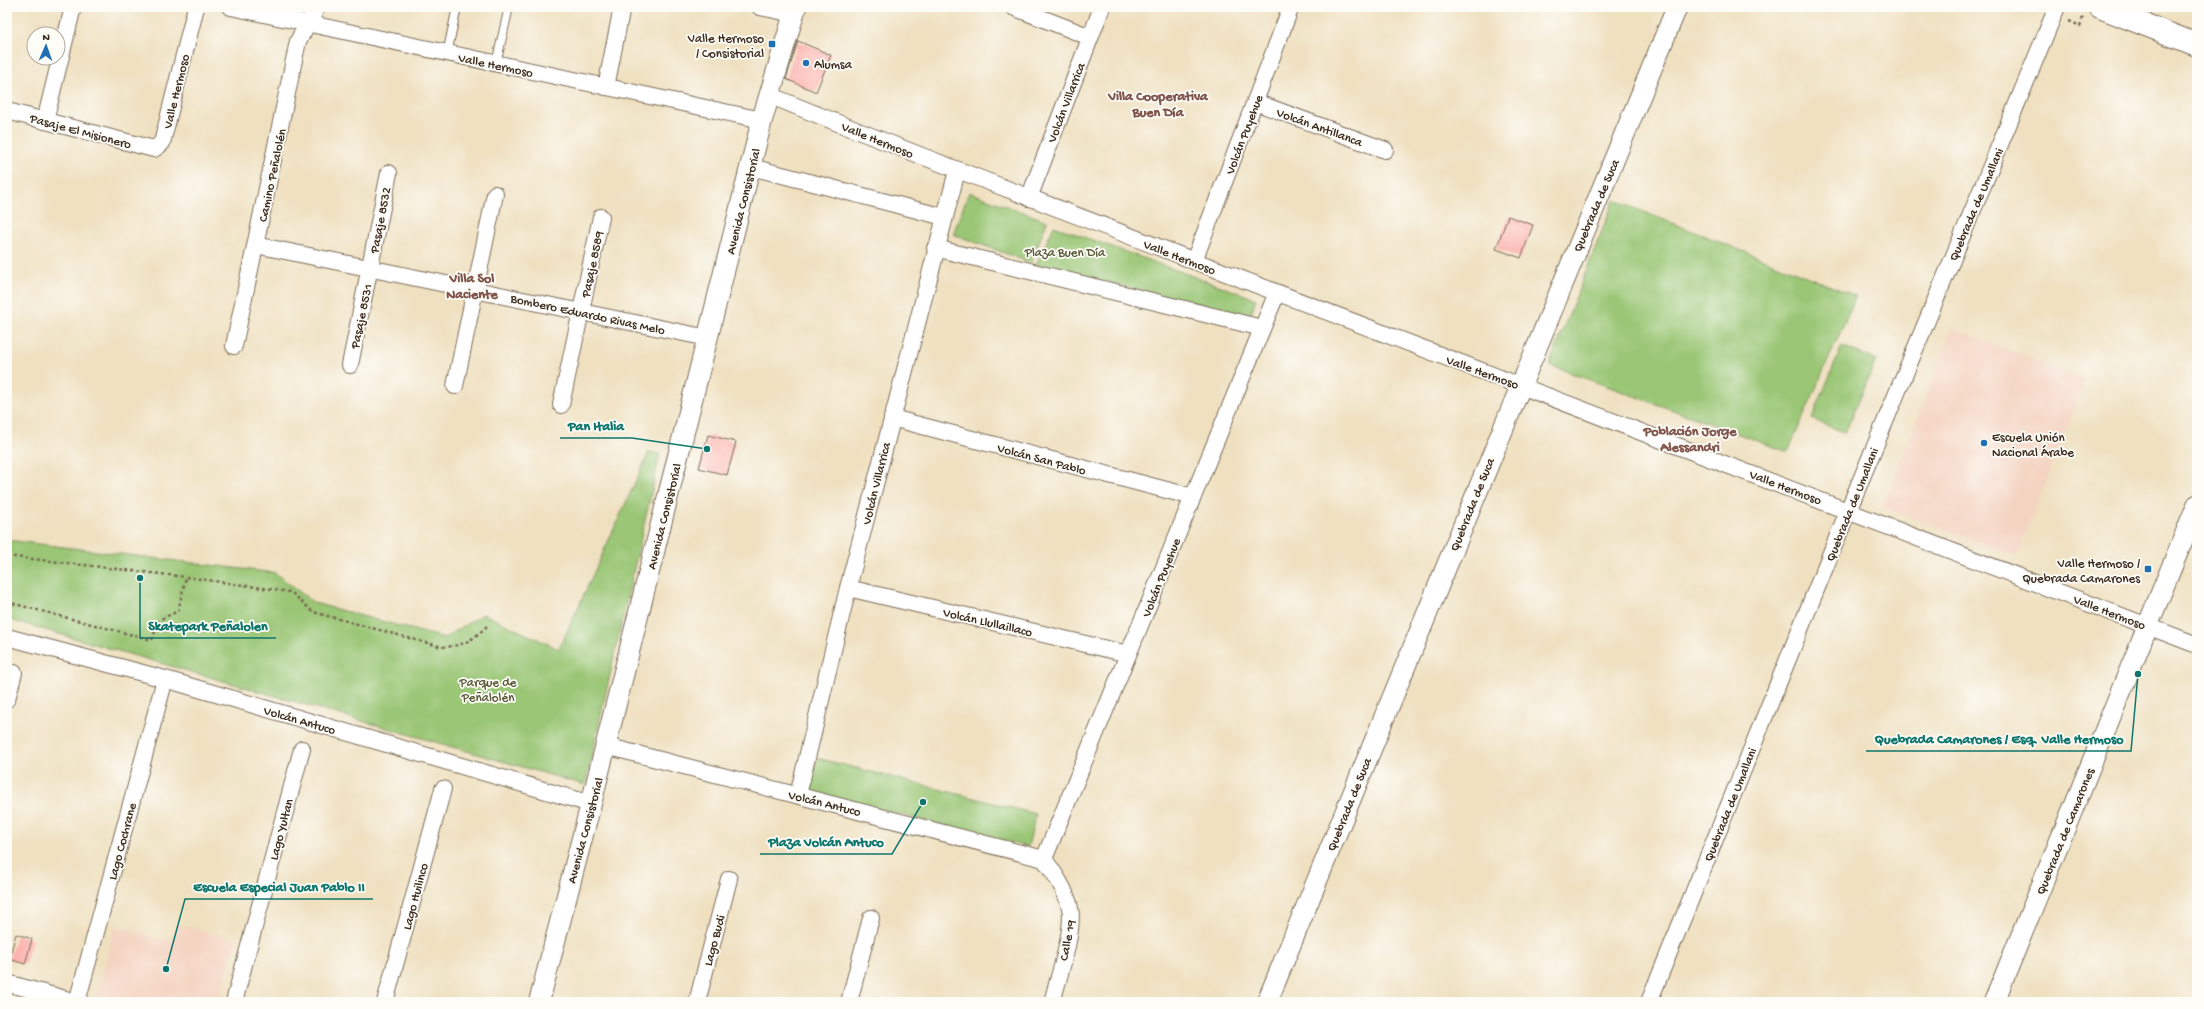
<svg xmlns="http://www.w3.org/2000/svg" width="2204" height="1009" font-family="'Gochi Hand',sans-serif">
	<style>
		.built { fill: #f4d3c1 }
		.green { fill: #9ac674; stroke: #6a7849 }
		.building { fill: #fca5a1 }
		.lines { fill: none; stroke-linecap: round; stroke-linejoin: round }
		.service-casing { stroke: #7a6a57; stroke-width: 10 }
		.minor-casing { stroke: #7a6a57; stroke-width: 18 }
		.tertiary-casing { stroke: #7a6a57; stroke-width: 22 }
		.secondary-casing { stroke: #7a6a57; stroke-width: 24 }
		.path { stroke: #7a6a57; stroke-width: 2.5; stroke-dasharray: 3 3; stroke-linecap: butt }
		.service { stroke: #fff; stroke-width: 8 }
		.minor { stroke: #fff; stroke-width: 16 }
		.tertiary { stroke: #fff; stroke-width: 20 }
		.secondary { stroke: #fff; stroke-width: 22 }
		.poi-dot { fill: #1f6fb2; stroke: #fdfcf7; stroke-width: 1.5 }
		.labels { text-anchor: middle; stroke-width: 3.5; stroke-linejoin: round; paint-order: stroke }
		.poi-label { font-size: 13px; fill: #3b2a1e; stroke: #fdfcf7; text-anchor: end }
		.street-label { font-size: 13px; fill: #3b2a1e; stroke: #fdfcf7 }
		.park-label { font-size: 13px; fill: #585938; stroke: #fdfcf7 }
		.neighbourhood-label { font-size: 14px; font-weight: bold; fill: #7f554c; stroke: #fdfcf7 }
		.leader { fill: none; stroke: #0f766e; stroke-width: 1.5 }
		.callout-dot { fill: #0f766e; stroke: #fdfcf7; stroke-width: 1.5 }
		.callout-label { font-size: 14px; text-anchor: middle; font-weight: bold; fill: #0f766e; stroke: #fdfcf7; stroke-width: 3.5; stroke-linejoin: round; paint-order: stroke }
	</style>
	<rect width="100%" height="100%" fill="#fdfcf7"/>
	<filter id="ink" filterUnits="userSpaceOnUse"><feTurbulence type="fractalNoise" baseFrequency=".025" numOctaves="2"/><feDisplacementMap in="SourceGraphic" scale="8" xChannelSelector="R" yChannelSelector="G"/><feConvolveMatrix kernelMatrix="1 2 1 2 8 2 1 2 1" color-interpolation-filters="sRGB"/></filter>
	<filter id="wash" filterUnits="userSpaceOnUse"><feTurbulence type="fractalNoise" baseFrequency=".012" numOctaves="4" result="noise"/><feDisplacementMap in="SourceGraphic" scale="16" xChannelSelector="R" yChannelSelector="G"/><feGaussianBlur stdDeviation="0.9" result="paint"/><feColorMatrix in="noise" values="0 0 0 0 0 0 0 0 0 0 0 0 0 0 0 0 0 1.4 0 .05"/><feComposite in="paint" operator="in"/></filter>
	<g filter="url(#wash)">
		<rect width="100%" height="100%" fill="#efe0c0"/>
		<g class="built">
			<polygon points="1952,328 2085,379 2017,556 1883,507"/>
			<polygon points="177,924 236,940 218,1002 117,1002 97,997 115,926 171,942"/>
		</g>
		<g class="green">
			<polygon points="969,192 1047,221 1031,263 953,234"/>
			<polygon points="1614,200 1856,296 1788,452 1549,365"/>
			<polygon points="1054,226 1256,299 1250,316 1036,265"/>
			<polygon points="1842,346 1876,360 1845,433 1812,419"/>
			<polygon points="649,452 660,454 585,785 7,619 7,540 275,573 314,603 444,638 483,614 559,649"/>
			<polygon points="817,758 1036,814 1028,847 809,791"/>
		</g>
		<g id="blocks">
			<g class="building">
				<polygon points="798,41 831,55 816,92 786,79"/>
				<polygon points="1508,216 1533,225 1521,258 1496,249"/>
				<polygon points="708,435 736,442 727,475 699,468"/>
				<polygon points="16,934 32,939 25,964 9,959"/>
			</g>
		</g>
	</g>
	<g filter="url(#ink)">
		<use href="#blocks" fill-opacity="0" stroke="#7a6a57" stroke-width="1"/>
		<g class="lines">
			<g class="service-casing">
				<g id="service">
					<polyline points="447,54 457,7"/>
					<polyline points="496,64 509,7"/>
				</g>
			</g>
			<g class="minor-casing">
				<g id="minor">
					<polyline points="231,7 762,120"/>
					<polyline points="760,7 794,14"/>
					<polyline points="1013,7 1090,37"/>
					<polyline points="606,87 622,7"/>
					<path d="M769,95C909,153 1051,205 1192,260C1526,391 1863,514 2197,645"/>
					<polyline points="1255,102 1385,150"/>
					<polyline points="7,111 154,149 162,143 196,7"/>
					<polyline points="45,121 73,7"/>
					<polyline points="751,167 944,217"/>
					<polyline points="1029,198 1102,7"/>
					<polyline points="256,245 708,338"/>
					<polyline points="935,248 1262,328"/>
					<polyline points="1194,261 1291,7"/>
					<polyline points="234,346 298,41 317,7"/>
					<polyline points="350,365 389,173"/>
					<polyline points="455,386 495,194"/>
					<polyline points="561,405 601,217"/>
					<polyline points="892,418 1193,497"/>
					<polyline points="848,588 1128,654"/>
					<polyline points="7,637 165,679 591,804"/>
					<polyline points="7,699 14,673"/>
					<polyline points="606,746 1044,859"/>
					<polyline points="798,795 848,588 957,171"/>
					<polyline points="1044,859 1276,295"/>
					<path d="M1044,859C1055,874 1066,890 1070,908C1075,929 1058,979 1052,1002"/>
					<polyline points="7,983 76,1002"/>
					<polyline points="77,1002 165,679"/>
					<polyline points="234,1002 302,749"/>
					<polyline points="385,1002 443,789"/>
					<polyline points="697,1002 729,879"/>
					<polyline points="849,1002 871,918"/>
					<polyline points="1649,1002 1848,511 2057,7"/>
				</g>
			</g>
			<g class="tertiary-casing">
				<g id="tertiary">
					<polyline points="539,1002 591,804 762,120 796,7"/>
					<polyline points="1267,1002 1677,7"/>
					<polyline points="1994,1002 2197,505"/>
				</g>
			</g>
			<g class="secondary-casing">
				<polyline id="secondary" points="2100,7 2197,45"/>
			</g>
			<g class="path">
				<polyline points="2069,21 2080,26 2083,17"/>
				<path d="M7,556L186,577L291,592L313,612L442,647C464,646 471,641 487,626"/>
				<polyline points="7,602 152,640 159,620 178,611 186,577"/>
			</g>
			<use href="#service" class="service"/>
			<use href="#minor" class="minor"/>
			<use href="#tertiary" class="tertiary"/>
			<use href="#secondary" class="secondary"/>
		</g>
	</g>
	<g class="poi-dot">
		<rect x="768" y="40" width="8" height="8" rx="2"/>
		<circle cx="806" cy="63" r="4"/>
		<circle cx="1984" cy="443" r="4"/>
		<rect x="2144" y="565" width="8" height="8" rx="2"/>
	</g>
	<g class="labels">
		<g class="poi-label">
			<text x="764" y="42">Valle Hermoso<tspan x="764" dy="15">/ Consistorial</tspan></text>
			<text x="814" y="68" text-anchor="start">Alumsa</text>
			<text x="1992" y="441" text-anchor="start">Escuela Unión<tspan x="1992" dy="15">Nacional Árabe</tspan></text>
			<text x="2140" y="567">Valle Hermoso /<tspan x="2140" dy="15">Quebrada Camarones</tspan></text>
		</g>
		<g class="street-label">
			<text transform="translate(496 64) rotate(12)" y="5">Valle Hermoso</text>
			<text transform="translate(175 91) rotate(-76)" y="5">Valle Hermoso</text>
			<text transform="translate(1065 102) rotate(-69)" y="5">Volcán Villarrica</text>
			<text transform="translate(1320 126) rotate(20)" y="5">Volcán Antillanca</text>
			<text transform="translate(81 130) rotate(15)" y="5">Pasaje El Misionero</text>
			<text transform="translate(1243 134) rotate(-69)" y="5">Volcán Puyehue</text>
			<text transform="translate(878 139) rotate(22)" y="5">Valle Hermoso</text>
			<text transform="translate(271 175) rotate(-78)" y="5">Camino Peñalolén</text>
			<text transform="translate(742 201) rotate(-76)" y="5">Avenida Consistorial</text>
			<text transform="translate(1975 204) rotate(-67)" y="5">Quebrada de Umallani</text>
			<text transform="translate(1595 205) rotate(-67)" y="5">Quebrada de Suca</text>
			<text transform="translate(379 220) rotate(-79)" y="5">Pasaje 8532</text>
			<text transform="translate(1180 256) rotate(21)" y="5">Valle Hermoso</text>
			<text transform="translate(591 264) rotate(-78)" y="5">Pasaje 8589</text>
			<text transform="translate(588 313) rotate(12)" y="5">Bombero Eduardo Rivas Melo</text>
			<text transform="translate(360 316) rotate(-78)" y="5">Pasaje 8531</text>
			<text transform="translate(1483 371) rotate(20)" y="5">Valle Hermoso</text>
			<text transform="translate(1042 458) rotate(15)" y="5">Volcán San Pablo</text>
			<text transform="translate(875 483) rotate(-76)" y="5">Volcán Villarrica</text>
			<text transform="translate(1786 486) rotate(21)" y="5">Valle Hermoso</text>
			<text transform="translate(1471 504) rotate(-68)" y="5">Quebrada de Suca</text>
			<text transform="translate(1851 504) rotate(-68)" y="5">Quebrada de Umallani</text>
			<text transform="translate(663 516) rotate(-76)" y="5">Avenida Consistorial</text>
			<text transform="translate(1160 577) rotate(-68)" y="5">Volcán Puyehue</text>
			<text transform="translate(2110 611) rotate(21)" y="5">Valle Hermoso</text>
			<text transform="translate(988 621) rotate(13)" y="5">Volcán Llullaillaco</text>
			<text transform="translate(300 719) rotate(16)" y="5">Volcán Antuco</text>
			<text transform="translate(825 802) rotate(14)" y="5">Volcán Antuco</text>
			<text transform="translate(1348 804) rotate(-68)" y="5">Quebrada de Suca</text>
			<text transform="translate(1729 804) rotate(-68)" y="5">Quebrada de Umallani</text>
			<text transform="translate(280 829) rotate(-75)" y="5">Lago Yultan</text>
			<text transform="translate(584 830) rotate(-75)" y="5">Avenida Consistorial</text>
			<text transform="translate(2064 831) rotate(-68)" y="5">Quebrada de Camarones</text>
			<text transform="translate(121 841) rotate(-75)" y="5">Lago Cochrane</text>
			<text transform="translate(414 896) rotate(-75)" y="5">Lago Huilinco</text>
			<text transform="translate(713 940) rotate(-75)" y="5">Lago Budi</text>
			<text transform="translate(1066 940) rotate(-79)" y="5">Calle 19</text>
		</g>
		<g class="park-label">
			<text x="1065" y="256">Plaza Buen Día</text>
			<text x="488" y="686">Parque de<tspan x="488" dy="15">Peñalolén</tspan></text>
		</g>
		<g class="neighbourhood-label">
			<text x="1158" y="100">Villa Cooperativa<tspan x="1158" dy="16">Buen Día</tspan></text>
			<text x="472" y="282">Villa Sol<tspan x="472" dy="16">Naciente</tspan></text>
			<text x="1690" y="435">Población Jorge<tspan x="1690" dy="16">Alessandri</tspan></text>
		</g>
	</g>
	<path class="leader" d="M707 449L632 438H560M140 578L140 638H276M2138 674L2131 751H1866M923 802L892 854H760M166 969L185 899H373"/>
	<g class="callout-dot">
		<circle cx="707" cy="449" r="4"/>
		<circle cx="140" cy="578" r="4"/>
		<circle cx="2138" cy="674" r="4"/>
		<circle cx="923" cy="802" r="4"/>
		<circle cx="166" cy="969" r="4"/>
	</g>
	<g class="callout-label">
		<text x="596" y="430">Pan Italia</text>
		<text x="208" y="630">Skatepark Peñalolen</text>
		<text x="1999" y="743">Quebrada Camarones / Esq. Valle Hermoso</text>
		<text x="826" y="846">Plaza Volcán Antuco</text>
		<text x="279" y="891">Escuela Especial Juan Pablo II</text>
	</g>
	<rect width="2204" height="1009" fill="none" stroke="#fdfcf7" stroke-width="24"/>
	<g transform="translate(46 46) rotate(2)"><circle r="19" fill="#fdfcf7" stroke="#afa8a0"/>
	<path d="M0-3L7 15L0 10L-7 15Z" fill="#1f6fb2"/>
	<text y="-6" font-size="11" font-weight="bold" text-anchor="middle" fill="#3b2a1e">N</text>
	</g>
</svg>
